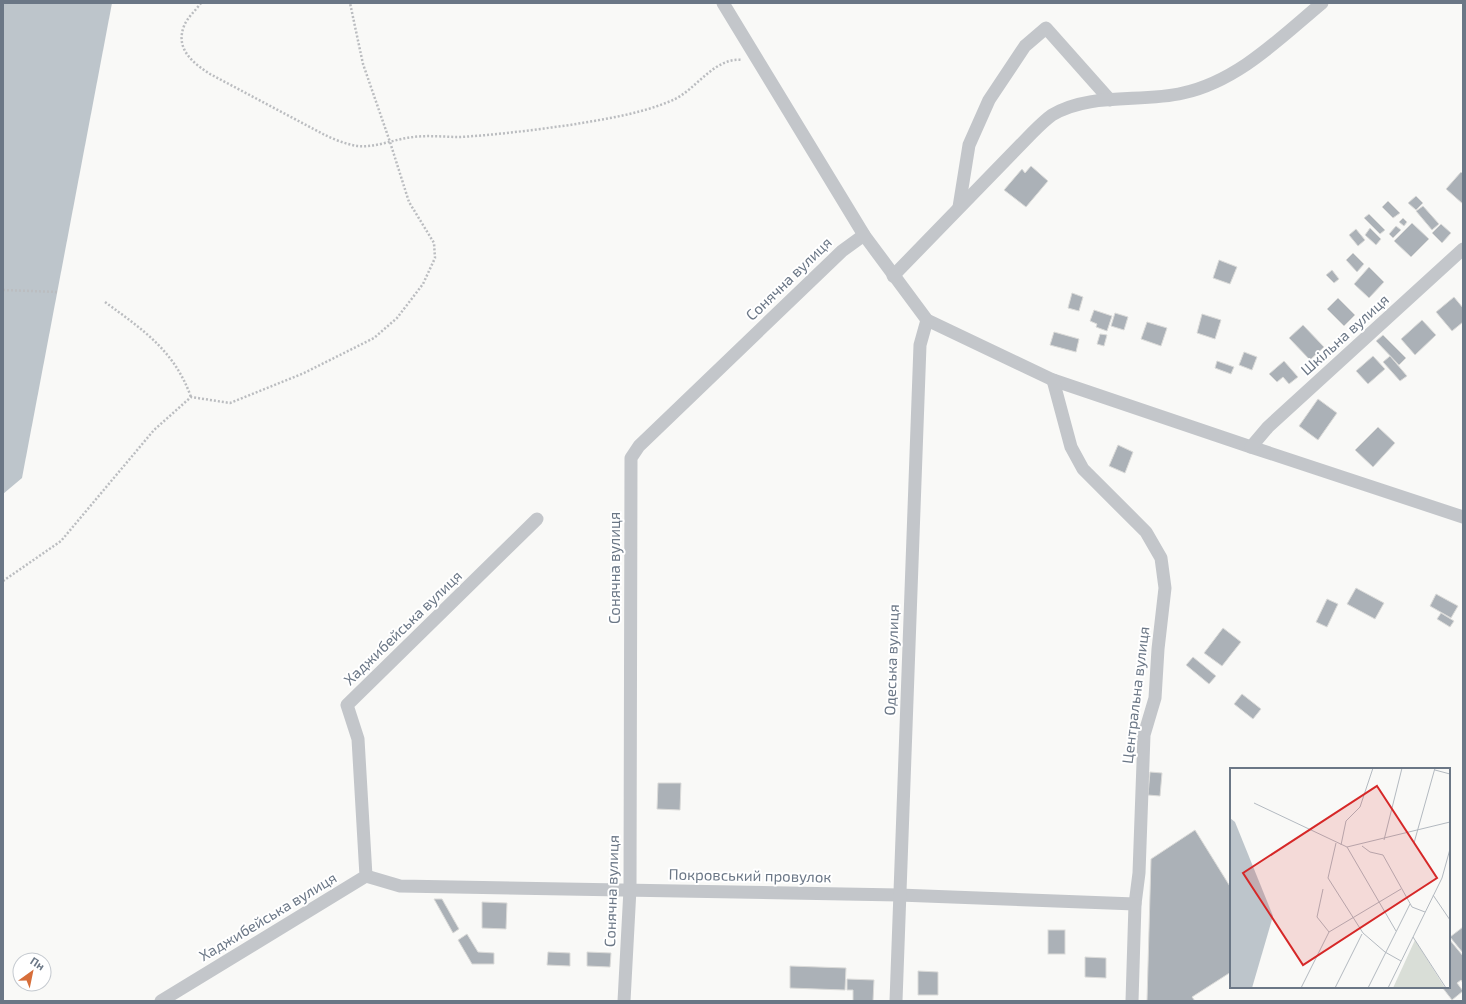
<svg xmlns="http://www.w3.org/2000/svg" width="1466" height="1004" font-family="'Exo 2',sans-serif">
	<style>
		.water { fill: #bdc5cb }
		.building { fill: #abb1b7; stroke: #dbdbd9 }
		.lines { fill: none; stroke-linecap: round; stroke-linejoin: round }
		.path { stroke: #bbbdc0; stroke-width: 2.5; stroke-dasharray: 2 2; stroke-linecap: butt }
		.minor { stroke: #c3c6ca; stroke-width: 13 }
		.labels { text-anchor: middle; stroke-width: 4; stroke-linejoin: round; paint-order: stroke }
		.street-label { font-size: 15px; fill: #6b7786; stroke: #fff }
		.inset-road { fill: none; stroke: #b3b9c0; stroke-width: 1 }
		.view { fill: #d62828; fill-opacity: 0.15; stroke: #d62828; stroke-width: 2 }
		.inset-edge { fill: none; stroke: #6b7786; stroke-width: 2 }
	</style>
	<rect width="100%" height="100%" fill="#f9f9f7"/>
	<polygon class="water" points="3,3 112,3 22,478 3,494"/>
	<g class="building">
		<polygon points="1031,166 1048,181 1026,207 1004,190 1022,169 1025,173"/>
		<polygon points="1461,172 1463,174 1463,204 1446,189"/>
		<polygon points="1416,196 1423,203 1416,210 1408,203"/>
		<polygon points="1388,201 1400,213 1393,218 1382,207"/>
		<polygon points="1423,206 1439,224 1432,230 1416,211"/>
		<polygon points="1369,214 1385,230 1380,234 1364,218"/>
		<polygon points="1403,218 1407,222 1404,226 1399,222"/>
		<polygon points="1412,223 1429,239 1411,257 1394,241"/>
		<polygon points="1441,224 1451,233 1442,243 1432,233"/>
		<polygon points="1396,226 1401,230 1393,238 1389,234"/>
		<polygon points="1370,228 1381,239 1376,245 1365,235"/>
		<polygon points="1356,229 1365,240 1358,246 1349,235"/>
		<polygon points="1353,253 1364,264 1357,272 1346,260"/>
		<polygon points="1219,260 1237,267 1230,284 1213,278"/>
		<polygon points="1369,267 1384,282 1369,298 1354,284"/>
		<polygon points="1332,270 1339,279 1334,283 1326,275"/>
		<polygon points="1072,293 1083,297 1079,311 1068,308"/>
		<polygon points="1454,297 1463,308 1463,322 1452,331 1436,312"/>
		<polygon points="1338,298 1355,315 1344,326 1327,309"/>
		<polygon points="1094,310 1112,316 1107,331 1096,327 1097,324 1090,321"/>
		<polygon points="1115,313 1128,317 1124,330 1111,326"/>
		<polygon points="1202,314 1221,320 1215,339 1197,333"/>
		<polygon points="1422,320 1436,335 1415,355 1401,339"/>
		<polygon points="1147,322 1167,328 1161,346 1141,339"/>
		<polygon points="1303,325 1324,347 1310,360 1289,338"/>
		<polygon points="1054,332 1079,339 1076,352 1050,345"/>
		<polygon points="1100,334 1107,335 1104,346 1097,344"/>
		<polygon points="1383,335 1406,358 1399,365 1376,341"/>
		<polygon points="1244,352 1257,357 1252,370 1239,365"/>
		<polygon points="1373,356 1385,369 1368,384 1356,371"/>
		<polygon points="1390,356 1407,376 1400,381 1383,362"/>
		<polygon points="1217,361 1234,367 1231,374 1215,368"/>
		<polygon points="1284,361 1298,377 1289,384 1283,377 1277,382 1269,374"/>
		<polygon points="1318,399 1337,413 1318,440 1299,426"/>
		<polygon points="1378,427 1395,443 1373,467 1355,450"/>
		<polygon points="1118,445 1133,452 1125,473 1109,466"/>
		<polygon points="1356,588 1384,603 1375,619 1347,604"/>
		<polygon points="1436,594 1458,606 1451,618 1430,606"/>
		<polygon points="1327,599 1338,604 1327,627 1316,622"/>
		<polygon points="1441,613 1454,621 1450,627 1437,619"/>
		<polygon points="1223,628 1241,642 1222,666 1204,653"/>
		<polygon points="1193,657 1216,676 1209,684 1186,665"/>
		<polygon points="1242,694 1261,709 1253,719 1234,704"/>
		<polygon points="1150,772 1162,773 1160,796 1148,795"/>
		<polygon points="658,783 681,783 680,810 657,809"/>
		<polygon points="1195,830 1231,888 1231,972 1192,997 1195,1001 1147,1001 1151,859"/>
		<polygon points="434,899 442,899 459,929 453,933"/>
		<polygon points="482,902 507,903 506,929 482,928"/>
		<polygon points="1463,927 1463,953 1450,937"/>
		<rect x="1048" y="930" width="17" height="24"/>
		<polygon points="467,934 478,952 494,953 494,964 472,964 458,940"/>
		<polygon points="1449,939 1463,956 1463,983 1461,980 1457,983 1463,991 1452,1000 1442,987 1449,987"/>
		<polygon points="548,952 570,953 570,966 547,965"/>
		<polygon points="587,952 611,953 610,967 587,966"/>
		<polygon points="1085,957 1106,958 1106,978 1085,977"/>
		<polygon points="790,966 846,968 845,990 790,988"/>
		<polygon points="918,971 938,972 938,995 918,995"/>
		<polygon points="847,979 874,980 873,1001 853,1001 853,990 847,990"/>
	</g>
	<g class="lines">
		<g class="path">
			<path d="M201,3C196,10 187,18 184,26C175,49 193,63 210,74L323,134C333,139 345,144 357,146C376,148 394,139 413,137C428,135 444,137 459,137C496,135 533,130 570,125C605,119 641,114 673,100C696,90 714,57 742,60"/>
			<polyline points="3,290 58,292"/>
			<path d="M105,302C143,330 174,350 191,397"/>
			<polyline points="3,581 61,541 154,430 191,397 230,403 304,373 374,338 397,318 423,284 435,258 434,243 409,202 390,142 363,64 350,3"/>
		</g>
		<g class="minor">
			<polyline points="723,3 864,235 927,320 1053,380 1251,447 1463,517"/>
			<polyline points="959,207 969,145 989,100 1025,46 1046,28 1110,100"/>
			<path d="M893,276L1032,133C1038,127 1045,120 1052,115C1090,92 1141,103 1183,93C1238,81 1280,38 1322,3"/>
			<polyline points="1053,380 1071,447 1083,469 1146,532 1161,558 1165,588 1158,649 1155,698 1144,735 1139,873 1135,904 1132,1001"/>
			<polyline points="1251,447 1268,427 1463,249"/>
			<polyline points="366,876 400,886 899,895 1135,904"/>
			<polyline points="161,1001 366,876 358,739 347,705 537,519"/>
			<polyline points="624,1001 630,889 631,458 639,446 842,251 864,235"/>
			<polyline points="896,1001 920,345 927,320"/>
		</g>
	</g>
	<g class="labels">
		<g class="street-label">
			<text transform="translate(789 279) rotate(-44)" y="5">Сонячна вулиця</text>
			<text transform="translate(1345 335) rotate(-42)" y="5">Шкільна вулиця</text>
			<text transform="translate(615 568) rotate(-90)" y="5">Сонячна вулиця</text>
			<text transform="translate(403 628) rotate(-44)" y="5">Хаджибейська вулиця</text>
			<text transform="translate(892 660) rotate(-88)" y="5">Одеська вулиця</text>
			<text transform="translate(1136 695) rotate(-83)" y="5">Центральна вулиця</text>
			<text transform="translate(750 876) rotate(1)" y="5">Покровський провулок</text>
			<text transform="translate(612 891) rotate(-88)" y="5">Сонячна вулиця</text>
			<text transform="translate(268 917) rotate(-31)" y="5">Хаджибейська вулиця</text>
		</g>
	</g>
	<g transform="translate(1230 768)">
		<rect width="220" height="220" fill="#f9f9f7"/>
		<path d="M185,172L215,220H163Z" fill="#d9ded7"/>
		<path d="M0,50L5,54L43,148L22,220H0Z" fill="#bdc5cb"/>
		<path class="inset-road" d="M205,2L220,6M24,35L117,79L220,54M154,72L172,0M106,75L98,110L133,165L155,184L171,193M184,75L205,0M111,77L116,53L130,39L143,0M132,78L140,84L153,87L182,139L195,144M117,79L166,163M203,127L220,152M99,164L171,121M183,169L216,220M71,220L99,164L87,149L93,121M105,220L132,166M138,220L180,136M158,220L212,110L220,81"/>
		<path class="view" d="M147,18L207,110L73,197L13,105Z"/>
		<rect width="220" height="220" class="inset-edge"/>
	</g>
	<rect width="1466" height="1004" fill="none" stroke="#6b7786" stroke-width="8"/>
	<g transform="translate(32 972) rotate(33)"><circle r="19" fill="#ffffff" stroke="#c4c9cf"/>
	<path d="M0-3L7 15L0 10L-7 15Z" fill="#d76e3a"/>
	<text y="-6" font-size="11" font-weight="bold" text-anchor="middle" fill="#6b7786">Пн</text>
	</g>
</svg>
